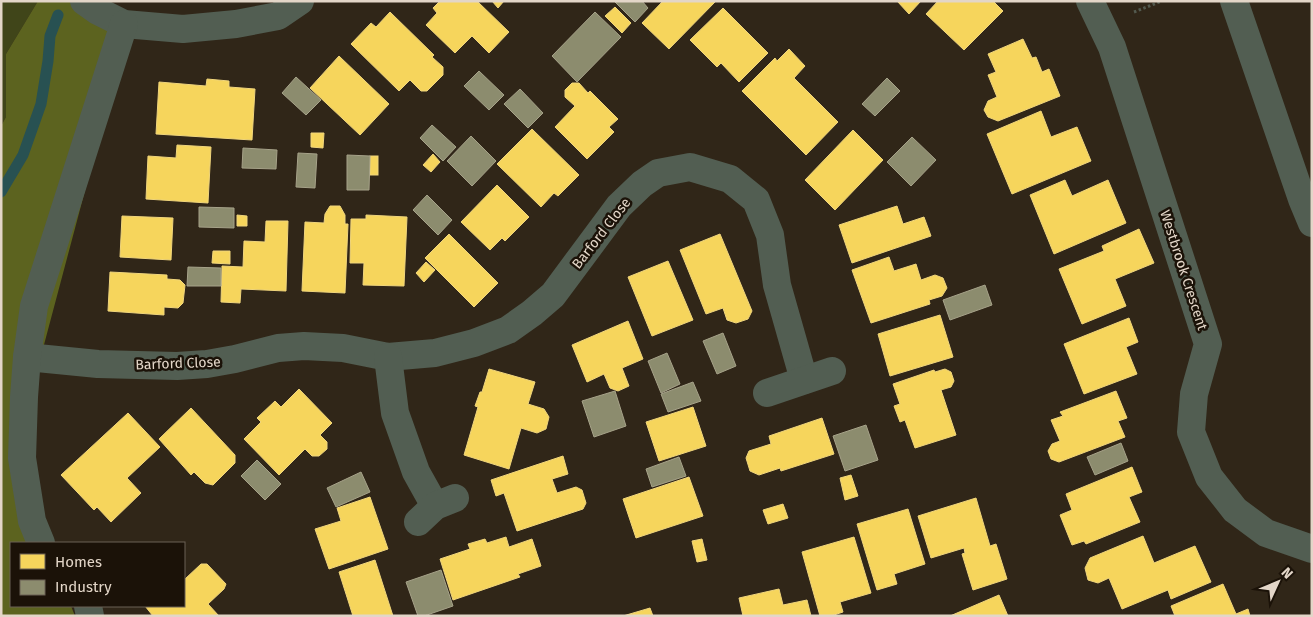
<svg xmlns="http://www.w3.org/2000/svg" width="1313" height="617" font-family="'Fira Sans',sans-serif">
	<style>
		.green { fill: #404519 }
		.forest { fill: #5c631f }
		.homes { fill: #f6d55c; stroke: #f0d57c }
		.industry { fill: #8c8c6e; stroke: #a6a289 }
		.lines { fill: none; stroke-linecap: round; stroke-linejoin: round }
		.stream { stroke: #285152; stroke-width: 11 }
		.path { stroke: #535a4f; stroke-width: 3; stroke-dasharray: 2.5 2.5; stroke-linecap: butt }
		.minor { stroke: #525e52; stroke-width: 28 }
		.tertiary { stroke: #525e52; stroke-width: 28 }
		.labels { text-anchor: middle; stroke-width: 5; stroke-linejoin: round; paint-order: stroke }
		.street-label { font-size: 14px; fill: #e3d6c8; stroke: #1b1208 }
	</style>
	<rect width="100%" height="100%" fill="#302618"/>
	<polygon class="green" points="1,1 38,1 6,54 6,117 1,126"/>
	<polygon class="forest" points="38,1 90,1 124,24 103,123 41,356 33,413 32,521 42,543 11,543 11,606 71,606 75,616 1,616 1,126 6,117 6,54"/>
	<g class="homes">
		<polygon points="440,1 477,1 509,32 489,53 472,36 455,53 426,25 437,13 433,8"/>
		<polygon points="492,1 504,1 498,8"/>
		<polygon points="663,1 716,1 669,49 642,23"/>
		<polygon points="897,1 921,1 909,14"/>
		<polygon points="938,1 993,1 1003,11 964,50 926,14"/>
		<polygon points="615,7 631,23 622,33 605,16"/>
		<polygon points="723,8 768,53 739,82 721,63 717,67 690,40"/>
		<polygon points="390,12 434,55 432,57 443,67 443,75 427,91 421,91 410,80 399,91 351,44 371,23 376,27"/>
		<polygon points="1023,39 1032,58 1036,57 1042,72 1049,69 1060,96 998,121 988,117 984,110 988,101 997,97 988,75 996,72 988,54"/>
		<polygon points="789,49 805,66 794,78 838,122 806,155 742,91 775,58 777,61"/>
		<polygon points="339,56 389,104 360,135 310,88"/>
		<polygon points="207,79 229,81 229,87 255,89 252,140 156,134 159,82 206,86"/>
		<polygon points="572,83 579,83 588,93 590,91 618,119 609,127 614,132 587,159 555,127 575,106 565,97 565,90"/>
		<polygon points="1041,111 1051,137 1077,127 1091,161 1012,194 987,134"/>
		<polygon points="532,129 579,175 558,196 554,193 541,207 497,164"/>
		<polygon points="853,130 883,160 835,210 805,180"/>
		<polygon points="311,133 324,133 323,148 311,147"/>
		<polygon points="177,145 211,147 208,203 146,199 148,156 176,158"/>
		<polygon points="433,154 440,162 431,172 423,165"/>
		<rect x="370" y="156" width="8" height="19"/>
		<polygon points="1065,180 1072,196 1108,180 1126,223 1054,254 1030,195"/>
		<polygon points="497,185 529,217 505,241 502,238 490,250 461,222"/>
		<polygon points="330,206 340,206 345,215 345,224 348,224 345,293 302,291 305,222 324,223 325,214"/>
		<polygon points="897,206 903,224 924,217 931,236 852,263 839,225"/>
		<polygon points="237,215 247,216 247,226 237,226"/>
		<polygon points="366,215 407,217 404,286 363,285 364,263 350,263 351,219 366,219"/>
		<polygon points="122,216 173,218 171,260 120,257"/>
		<polygon points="266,221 288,221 286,291 241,289 240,303 221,302 222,266 243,267 244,241 265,242"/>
		<polygon points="1139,229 1154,263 1115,279 1126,306 1082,324 1059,269 1104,251 1102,246"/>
		<polygon points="449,234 498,283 474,307 425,258"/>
		<polygon points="720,234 752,311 748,319 736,323 727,320 723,308 706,314 680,250"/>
		<polygon points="213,251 230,251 230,264 212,263"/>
		<polygon points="889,257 894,271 916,264 921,280 935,275 943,278 947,288 942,296 929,300 930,304 871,323 852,270"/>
		<polygon points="668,261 693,320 652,336 628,277"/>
		<polygon points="426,262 435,270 424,282 416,273"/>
		<polygon points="110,272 167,275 167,279 180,280 185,285 183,303 178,308 164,307 164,315 108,311"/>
		<polygon points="940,315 953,357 890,376 878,334"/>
		<polygon points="1129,318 1138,342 1126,347 1137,374 1084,394 1064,344"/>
		<polygon points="628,321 643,359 622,368 629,386 618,391 610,388 604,374 587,382 572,345"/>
		<polygon points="489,369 535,382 528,404 544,409 549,417 546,429 537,433 521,428 509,469 464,455 478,407 475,406 480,392 482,392"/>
		<polygon points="945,369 951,372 954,381 951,387 941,390 956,435 915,448 905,420 900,422 894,406 900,404 893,384 934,370 935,372"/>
		<polygon points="299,389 332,423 320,435 327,442 327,449 319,456 312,456 305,449 279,475 244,439 261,422 257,418 275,401 281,407"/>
		<polygon points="1116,391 1127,418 1118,421 1125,437 1059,462 1051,459 1048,451 1052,444 1060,441 1051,420 1063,416 1060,412"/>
		<polygon points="693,407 706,446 659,461 646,422"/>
		<polygon points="191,408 235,455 235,463 213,485 205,483 194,472 191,475 159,439"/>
		<polygon points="128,413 160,447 127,478 141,493 111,522 97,507 94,510 61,475"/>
		<polygon points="822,418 834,454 781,471 780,468 759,475 750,471 746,458 749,451 771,444 769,436"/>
		<polygon points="563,456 568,474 552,479 557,493 576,487 582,490 586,503 583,509 517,531 504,493 496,496 491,480"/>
		<polygon points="1132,467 1142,492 1129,497 1140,522 1086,544 1084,541 1072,545 1060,515 1072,510 1066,494"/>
		<polygon points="851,475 858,496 845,500 840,478"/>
		<polygon points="689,477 703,516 636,538 623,499"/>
		<polygon points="370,497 388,549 329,569 315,529 341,521 337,508"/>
		<polygon points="976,498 990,546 996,544 1007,579 973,590 962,554 965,553 964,548 931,558 918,516"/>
		<polygon points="783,504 788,518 768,524 763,510"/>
		<polygon points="908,509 925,564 894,574 897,584 877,590 857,524"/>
		<polygon points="1143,536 1154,563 1195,546 1211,582 1171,599 1168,590 1122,609 1109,578 1098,583 1088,580 1085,568 1090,558"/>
		<polygon points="506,537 509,547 532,539 541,566 518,574 520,577 453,600 440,559 470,549 468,544 485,539 487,543"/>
		<polygon points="854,537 871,593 840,602 843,612 831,616 820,616 802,552"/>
		<polygon points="702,539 707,560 697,562 692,541"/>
		<polygon points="375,560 393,616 353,616 339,572"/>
		<polygon points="201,564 207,564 226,584 224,589 208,604 219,616 153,616 145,606 184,606 184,578 185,579"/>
		<polygon points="1223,584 1236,614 1248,609 1250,616 1175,616 1171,606"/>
		<polygon points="779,589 783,605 807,600 811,616 743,616 739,598"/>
		<polygon points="999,595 1008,616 950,616"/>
		<polygon points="650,608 653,616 623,616"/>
	</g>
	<g class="industry">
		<polygon points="614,1 642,1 648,8 635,22"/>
		<polygon points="595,12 621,37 577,82 552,56"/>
		<polygon points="479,71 504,95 489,110 464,86"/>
		<polygon points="296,77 321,100 306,115 282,93"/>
		<polygon points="887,78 900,91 875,116 862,104"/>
		<polygon points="520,89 543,113 528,128 504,104"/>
		<polygon points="432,125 456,147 443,161 420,138"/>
		<polygon points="471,136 496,161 472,186 447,161"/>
		<polygon points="912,137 936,160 911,186 887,162"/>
		<polygon points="243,148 277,150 276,169 242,168"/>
		<polygon points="298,153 317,154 315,188 296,187"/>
		<polygon points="347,155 370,156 369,190 347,190"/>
		<polygon points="427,195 452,220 438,235 413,210"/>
		<polygon points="199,207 234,208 234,228 199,227"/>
		<polygon points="188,267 221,268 221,286 187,286"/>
		<polygon points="985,285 992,305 950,320 943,300"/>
		<polygon points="723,333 736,366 717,374 703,341"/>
		<polygon points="667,353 680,384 661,393 648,361"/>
		<polygon points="693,382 701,401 668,412 661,394"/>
		<polygon points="615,391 626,426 594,437 582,401"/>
		<polygon points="866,425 878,460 845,471 833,436"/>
		<polygon points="1121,443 1128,461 1095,475 1087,457"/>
		<polygon points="679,457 686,476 652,487 646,469"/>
		<polygon points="257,460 281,484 265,500 241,476"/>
		<polygon points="361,472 370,492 336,507 327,488"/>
		<polygon points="441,570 453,606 424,616 418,616 406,582"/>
	</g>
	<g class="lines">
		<polyline class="stream" points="1,192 23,155 41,104 48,61 50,36 58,15"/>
		<polyline class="path" points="1134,12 1162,1"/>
		<g class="minor">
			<polyline points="84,1 98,11 124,24 183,29 236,24 278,16 300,1"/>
			<polyline points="1090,1 1112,47 1208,344 1194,394 1191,432 1209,477 1235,510 1266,533 1312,549"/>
			<polyline points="27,357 98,364 177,366 207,364 235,359 278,348 304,346 343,348 388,357 435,353 474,343 508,330 532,313 553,295 619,206 642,184 658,173 690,167 730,179 756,200 770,235 777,285 804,380"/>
			<polyline points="388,357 395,413 416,472 435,506"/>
			<polyline points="767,393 832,371"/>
			<polyline points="418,522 435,506 455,498"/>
			<polyline points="41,543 32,521 22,458 24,397 27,357 34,306 124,24"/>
			<polyline points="88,606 90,616"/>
		</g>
		<polyline class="tertiary" points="1234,1 1302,199 1312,223"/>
	</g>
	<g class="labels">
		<g class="street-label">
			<text transform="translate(601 233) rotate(-52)" y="5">Barford Close</text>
			<text transform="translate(1184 270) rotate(72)" y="5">Westbrook Crescent</text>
			<text transform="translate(178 363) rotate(-2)" y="5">Barford Close</text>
		</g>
	</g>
	<rect width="1313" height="617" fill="none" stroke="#e3d6c8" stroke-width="5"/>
	<rect x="10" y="542" width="175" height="65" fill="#1b1208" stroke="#6b6055"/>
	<rect x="20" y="554" width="25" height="15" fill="#f6d55c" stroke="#6b6055"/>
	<text x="55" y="567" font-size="15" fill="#e3d6c8">Homes</text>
	<rect x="20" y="580" width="25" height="15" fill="#8c8c6e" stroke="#6b6055"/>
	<text x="55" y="592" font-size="15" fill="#e3d6c8">Industry</text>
	<g transform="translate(1278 582) rotate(46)" stroke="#1b1208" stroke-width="4" paint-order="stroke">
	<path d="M0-4L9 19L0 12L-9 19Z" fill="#e3d6c8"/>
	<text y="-8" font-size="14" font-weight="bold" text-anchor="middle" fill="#e3d6c8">N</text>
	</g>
</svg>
